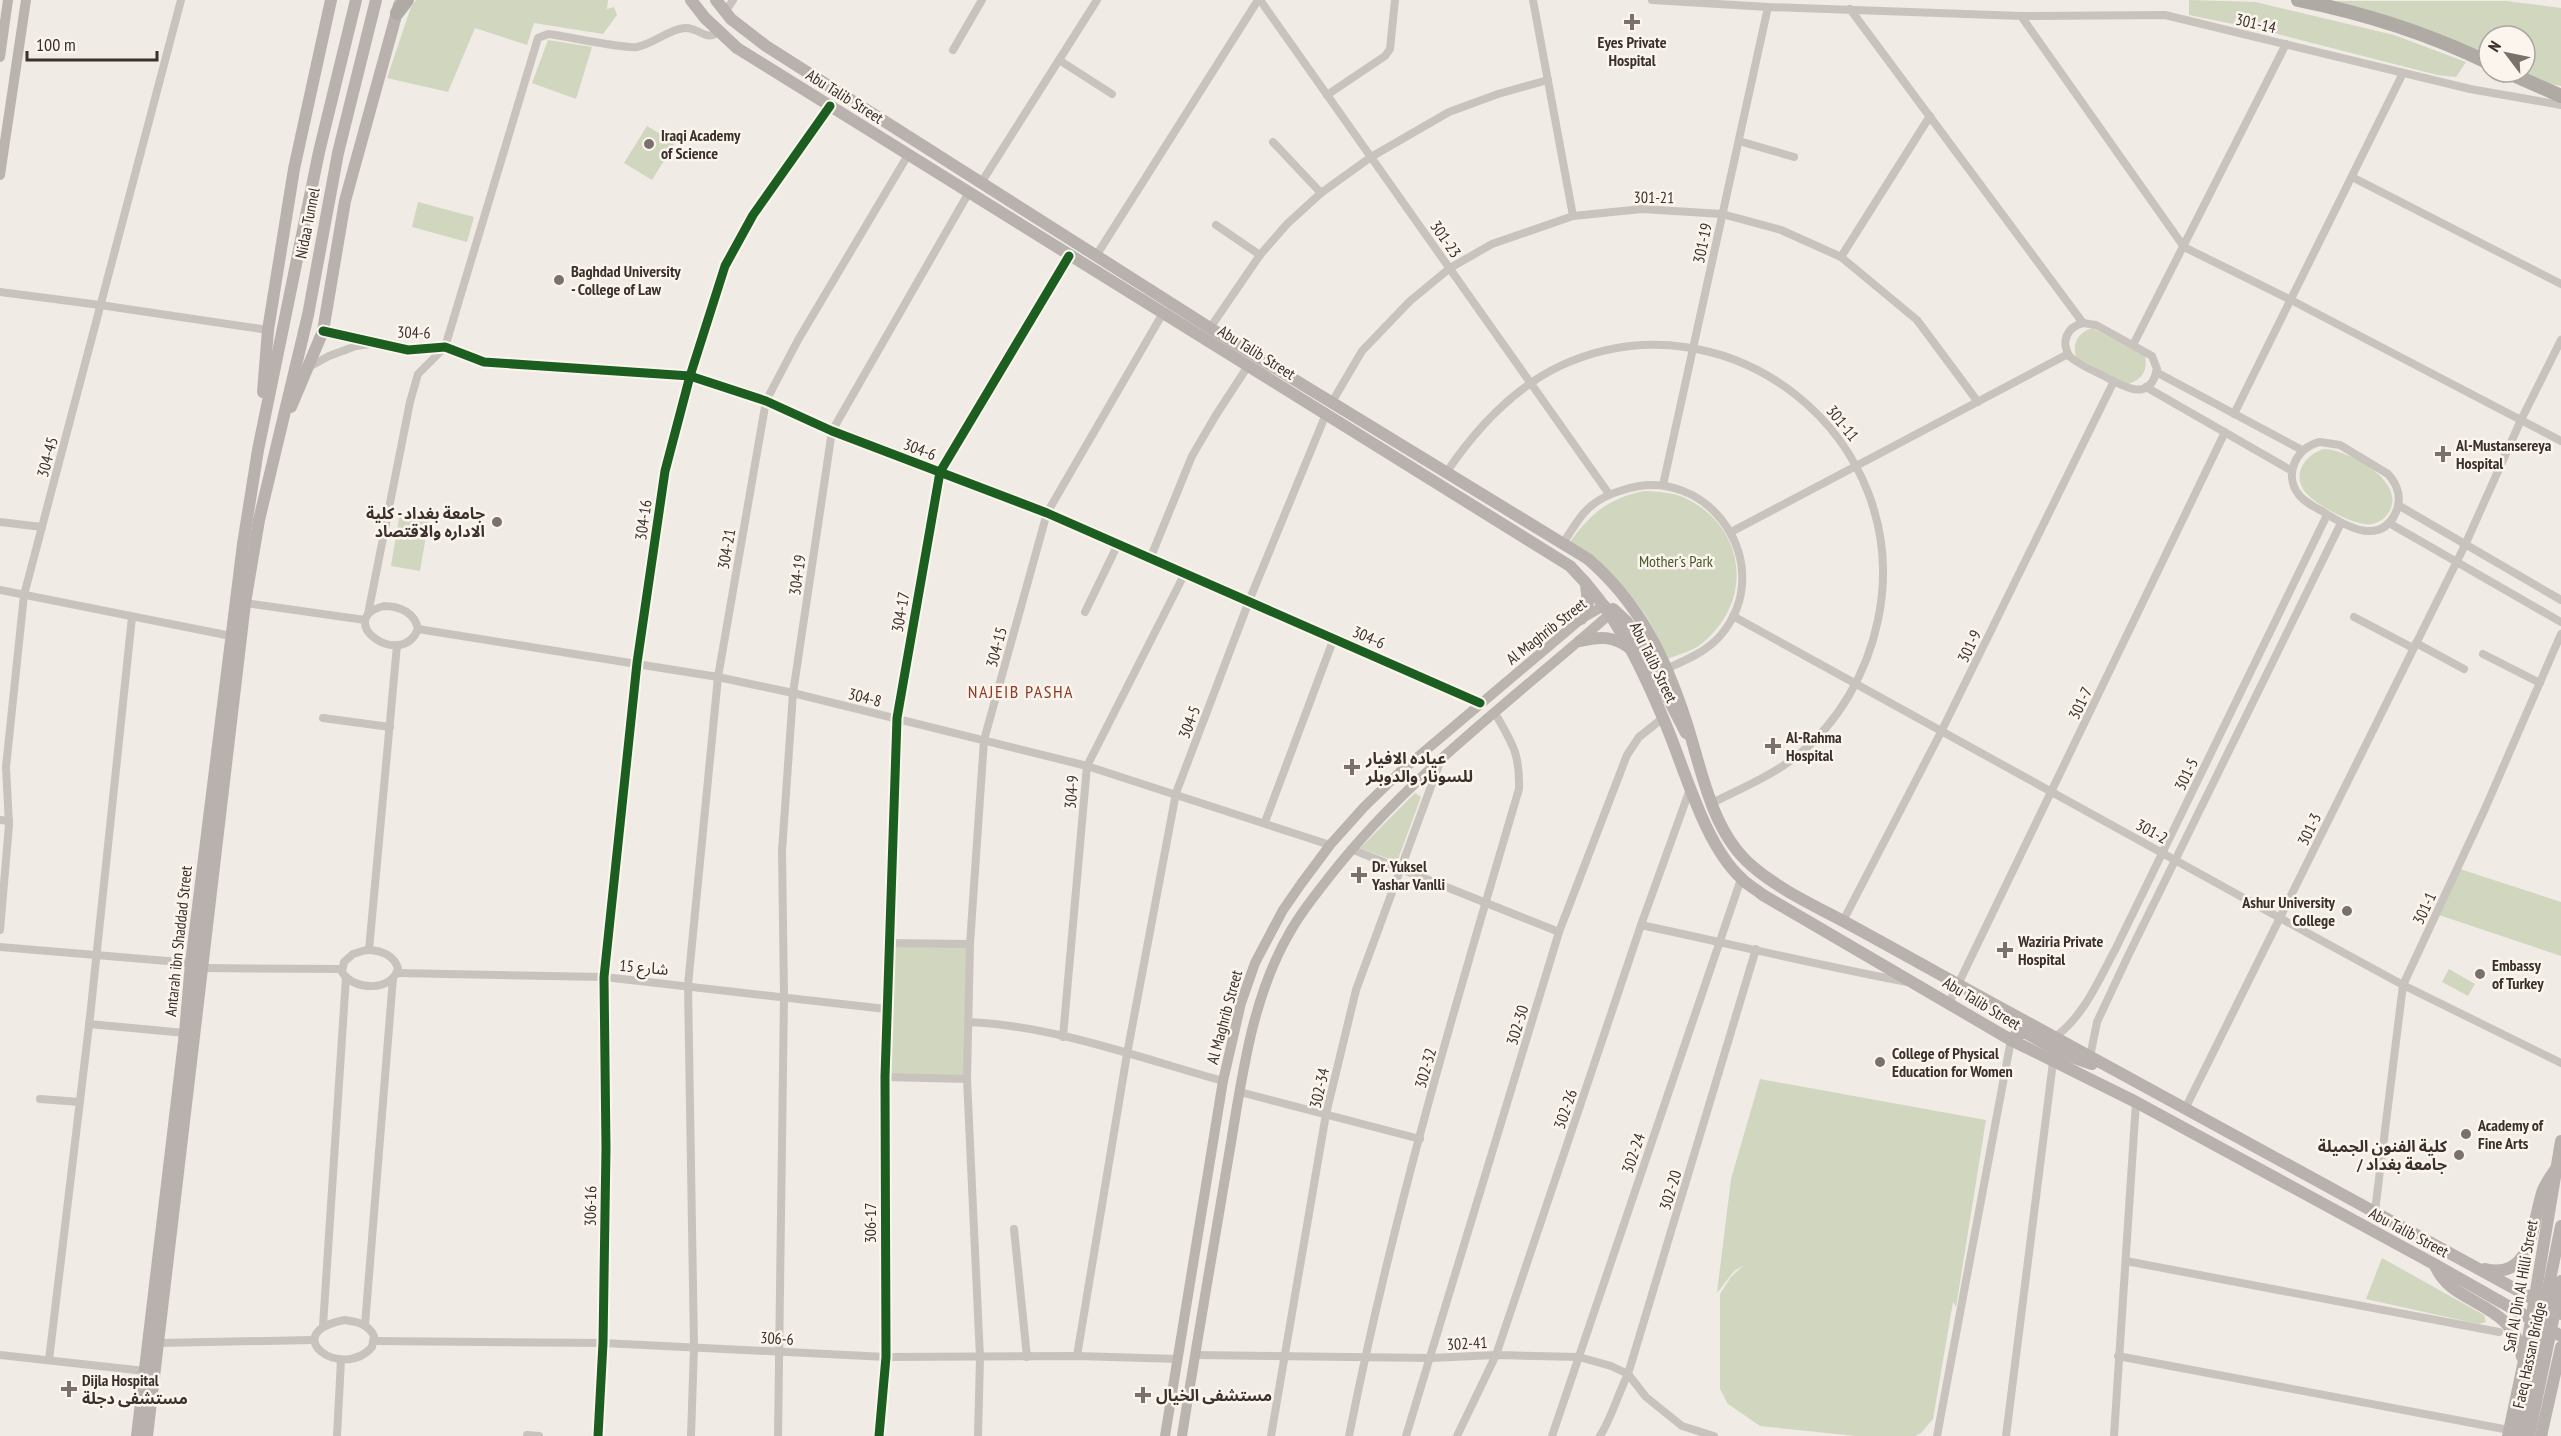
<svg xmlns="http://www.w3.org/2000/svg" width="2561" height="1436" font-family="'PT Sans Narrow','Noto Sans Arabic',sans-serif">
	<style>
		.green { fill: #d1d6bf }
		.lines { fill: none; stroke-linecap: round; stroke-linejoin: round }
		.street { stroke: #c9c3be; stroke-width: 8 }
		.secondary { stroke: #bab3ae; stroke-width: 10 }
		.primary { stroke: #b8b1ad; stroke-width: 12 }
		.highway { stroke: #afaaa4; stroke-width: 14 }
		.primary-bridge { stroke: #b8b1ad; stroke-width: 12 }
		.cycleway-casing { stroke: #fbf5ee; stroke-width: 13 }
		.cycleway { stroke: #1b5e20; stroke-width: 9 }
		.poi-dot { fill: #7a716c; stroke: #fbf5ee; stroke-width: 2 }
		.labels { text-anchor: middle; stroke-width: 5; stroke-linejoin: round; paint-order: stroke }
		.street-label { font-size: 16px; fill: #3b302b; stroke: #fbf5ee }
		.poi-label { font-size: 16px; font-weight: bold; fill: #3b302b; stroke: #fbf5ee; text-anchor: start }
		.park-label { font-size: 16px; fill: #4a5a2e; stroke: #fbf5ee }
		.neighbourhood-label { font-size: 18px; letter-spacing: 1.5px; fill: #8c3b22; stroke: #fbf5ee }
	</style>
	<rect width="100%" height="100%" fill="#f0ebe5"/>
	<g class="green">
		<polygon points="416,0 608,0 607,9 614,7 617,15 603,34 534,23 527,45 475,28 448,92 387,78 411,7"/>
		<polygon points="2189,0 2255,2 2394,35 2466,62 2456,77 2437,75 2262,30 2189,15"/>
		<path d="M2334,1H2506L2561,8V86L2545,83L2523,72H2525V36H2489V56C2439,33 2388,14 2334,1Z"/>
		<polygon points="548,40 592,47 576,99 532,83"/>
		<polygon points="647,126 675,143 652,180 624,163"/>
		<polygon points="418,202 474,217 467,242 412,227"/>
		<path d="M2092,328L2145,356C2148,370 2142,380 2128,384L2076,357C2072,343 2078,333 2092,328Z"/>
		<path d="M2324,449C2348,450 2405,480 2390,510C2387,517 2380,522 2373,524C2358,528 2318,506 2307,494C2290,476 2305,454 2324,449Z"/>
		<path d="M1645,491C1659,492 1672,492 1685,498C1749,528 1754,607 1697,647C1688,652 1677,655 1667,659C1646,602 1617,578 1570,542C1590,514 1610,497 1645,491Z"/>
		<polygon points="400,513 429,518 420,571 391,566"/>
		<polygon points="1415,793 1421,797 1397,862 1360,848"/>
		<polygon points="2457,868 2561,902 2561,956 2436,914"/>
		<polygon points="888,943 970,944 967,1079 885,1077"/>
		<polygon points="2449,969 2475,984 2468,996 2442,982"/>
		<polygon points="1760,1079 1986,1120 1956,1307 1953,1302 1933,1419 1921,1433 1915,1436 1856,1436 1760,1426 1728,1404 1720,1389 1720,1294 1731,1277 1744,1265 1734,1271 1717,1293 1731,1179"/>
		<polygon points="2382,1258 2484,1315 2486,1322 2478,1324 2366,1299"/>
	</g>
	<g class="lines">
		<g class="street">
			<polyline points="1260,0 1609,494"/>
			<polyline points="1533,0 1573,216"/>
			<polyline points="1652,0 1768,7 2021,16 2165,15 2470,89 2561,105"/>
			<polyline points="1850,9 2083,323"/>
			<polyline points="725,12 733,0"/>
			<polyline points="2021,16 2184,247 2291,300 2561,441"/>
			<polyline points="953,50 982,0"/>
			<polyline points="1059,60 1112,94"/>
			<polyline points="1327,95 1385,56 1390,49 1395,0"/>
			<polyline points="1739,141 1794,157"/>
			<polyline points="1273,142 1321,193"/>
			<polyline points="2352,177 2561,284"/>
			<polyline points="981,183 1097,0"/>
			<polyline points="1216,225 1260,255"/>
			<polyline points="1096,256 1258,0"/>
			<polyline points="1841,257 1930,116"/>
			<polyline points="0,292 100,305 268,330"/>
			<path d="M2083,323L2096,325L2152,356L2157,369C2150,404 2123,386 2104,376C2092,370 2080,365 2070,357C2060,342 2067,327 2083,323Z"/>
			<polyline points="1210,328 1260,255 1287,224 1321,193 1371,157 1449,112 1498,94 1548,80"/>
			<polyline points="323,331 408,350 445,347 484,362 690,376 766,401 832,431 1047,513 1480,703"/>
			<polyline points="2133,345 2286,44"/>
			<path d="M445,347L538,38L548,34C566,36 623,49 637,47C653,44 669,29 685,28C699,27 706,43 719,31"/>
			<polyline points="307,368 329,356 356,346 370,344"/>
			<polyline points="2156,372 2302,450"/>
			<polyline points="2146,387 2292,471"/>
			<polyline points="1332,402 1362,351 1410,301 1450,268 1492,244 1573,216 1642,209 1722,214 1781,230 1841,257 1917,320 1978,402"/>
			<polyline points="2234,414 2403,73"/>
			<path d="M2320,442L2340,445L2388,474C2398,485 2402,499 2396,512C2381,546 2347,527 2325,513C2317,508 2305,503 2299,495C2283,475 2296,447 2320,442Z"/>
			<path d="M1446,473C1475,430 1512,389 1560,366C1729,288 1916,438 1878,620C1867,673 1839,722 1797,756C1771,776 1740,789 1712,803"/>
			<polyline points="1663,485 1768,7"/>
			<polyline points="2398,505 2561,600"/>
			<polyline points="0,522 42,527"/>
			<polyline points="2389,523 2561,622"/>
			<polyline points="1731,532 2068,354"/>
			<path d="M1563,543C1570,533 1576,522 1584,513C1594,501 1609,494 1623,490C1709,461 1780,567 1720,636C1706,652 1686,660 1666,669"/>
			<polyline points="1150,559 1192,456 1216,415 1248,366"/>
			<polyline points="0,590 231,636"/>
			<polyline points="245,603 365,620"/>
			<path d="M384,606C400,606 415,613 418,629C401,671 332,620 384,606Z"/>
			<polyline points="1085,612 1118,544"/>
			<polyline points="368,614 410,402 418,374 445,347"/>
			<polyline points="1733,616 2280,918 2403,985 2561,1063"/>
			<polyline points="2354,617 2413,648"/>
			<polyline points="418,629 718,677 793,693 1087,766 1330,845"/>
			<polyline points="2416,643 2464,669"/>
			<polyline points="2483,654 2540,683"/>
			<polyline points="323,718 390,727"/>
			<polyline points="0,820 9,821"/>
			<polyline points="1265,822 1334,638"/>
			<polyline points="1351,849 1559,932"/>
			<polyline points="1843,921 1941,732 2114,381"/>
			<path d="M1641,925C1730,944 1818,965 1907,982"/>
			<polyline points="0,930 9,825 6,767 24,595 181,0"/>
			<polyline points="888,943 970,944"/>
			<polyline points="0,947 191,963"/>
			<path d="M366,950C380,950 393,954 398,968C393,992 353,991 342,972L344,962L353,954Z"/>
			<polyline points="369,950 397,645"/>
			<polyline points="201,968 342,969"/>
			<polyline points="397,973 604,977 886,1009"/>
			<polyline points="1949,1003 2225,432"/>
			<path d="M969,1022C1055,1026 1140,1058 1223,1081"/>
			<polyline points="89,1024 185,1033"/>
			<polyline points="1063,1037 1087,766 1185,573"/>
			<path d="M2055,1037C2084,1016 2098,981 2115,950L2327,515"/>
			<polyline points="2090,1057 2097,1022 2128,956 2341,523"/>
			<polyline points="885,1077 967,1079"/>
			<polyline points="1240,1092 1420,1139"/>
			<polyline points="40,1099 80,1102"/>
			<polyline points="2185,1109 2465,545 2521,420 2561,340"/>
			<polyline points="2375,1211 2403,985 2484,811 2561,634"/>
			<polyline points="1014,1229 1027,1357"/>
			<polyline points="2126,1261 2499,1332"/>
			<path d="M345,1320C358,1322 368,1324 374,1336L372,1347C341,1382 276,1333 345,1320Z"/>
			<polyline points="365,1325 393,978"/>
			<polyline points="323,1326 346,977"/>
			<polyline points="374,1341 603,1343 886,1357 1077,1356 1178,1359"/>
			<polyline points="158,1343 313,1340"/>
			<polyline points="0,1355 145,1371"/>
			<polyline points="1195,1355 1431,1358 1496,1355 1579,1357 1611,1366 1628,1374 1646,1397 1682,1426 1714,1436"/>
			<polyline points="1077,1356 1127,1054 1176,793 1249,601 1326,414"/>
			<polyline points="2118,1356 2509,1430"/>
			<polyline points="49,1360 90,1017 132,617"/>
			<polyline points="527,1435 539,1436"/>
			<polyline points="337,1436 341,1360"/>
			<polyline points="598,1436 603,1343 606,1148 604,977 637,663 665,471 690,376 725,266 753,215 830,106"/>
			<polyline points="691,1436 694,1347 688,985 718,677 766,401 798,340 908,155"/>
			<polyline points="778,1436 784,996 782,851 793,693 832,431 968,194"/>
			<polyline points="879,1436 886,1357 885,1077 897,718 940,472 1069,256"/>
			<polyline points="978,1436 980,1358 967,1079 970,944 984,740 1047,513 1163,313"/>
			<polyline points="1271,1436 1326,1114 1356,990 1440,762"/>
			<path d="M1349,1436C1392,1217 1456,1002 1519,789C1520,753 1512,743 1495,713"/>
			<polyline points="1406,1436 1559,932 1627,755 1639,737 1663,718"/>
			<polyline points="1457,1436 1496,1355 1641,925 1690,789"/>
			<polyline points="1552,1436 1741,879"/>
			<path d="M1600,1436C1612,1417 1618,1394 1628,1374L1756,949"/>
			<polyline points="1937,1436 2011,1040"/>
			<polyline points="2006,1436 2053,1062"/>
			<polyline points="2114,1436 2136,1102"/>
		</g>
		<g class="secondary">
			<polyline points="0,57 8,0"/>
			<polyline points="0,175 26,0"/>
			<polyline points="1165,1436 1223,1081 1241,1003 1255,963 1283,910 1301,884 1330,845 1364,807 1400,772 1581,619 1605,605"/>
			<path d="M1182,1436C1196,1346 1212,1256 1227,1166C1241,1087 1249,1002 1290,932C1301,912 1316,894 1330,876C1409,775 1515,698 1611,613"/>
		</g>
		<g class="primary">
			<path d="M691,0L705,18L737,48L1570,566C1614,610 1639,661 1663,718C1684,765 1703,843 1741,878C1747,885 1756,889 1763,895L2011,1040L2136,1102L2434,1264L2561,1336"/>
			<path d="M716,0L731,19L766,46L1210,328L1588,559C1640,604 1665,657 1686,721C1702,770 1711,831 1752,866C1782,892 1822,909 1856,928C1913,959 1969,991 2025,1021C2205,1118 2383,1216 2561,1314"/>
			<polyline points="263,392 268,330 294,169 331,0"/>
			<polyline points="291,407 323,331 345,201 399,5"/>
			<polyline points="1613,609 1627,622 1635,634 1686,733"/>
			<polyline points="1581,619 1588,603 1586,584"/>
			<path d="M1580,641C1600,636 1613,636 1630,648"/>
			<polyline points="2011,1040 2018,1033 2026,1033 2066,1055 2092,1064"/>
			<path d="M2435,1265C2451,1307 2513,1299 2522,1357"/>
			<path d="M2485,1269C2534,1281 2532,1220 2543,1190C2546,1183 2550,1177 2555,1170"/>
			<polyline points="137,1436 185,1033 191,963 243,544 258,450 319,152 356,0"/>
			<polyline points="147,1436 245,603 259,520 308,315 338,153 376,0"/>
			<polyline points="2508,1436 2525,1356 2561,1141"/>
			<polyline points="2541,1436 2561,1347"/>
		</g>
		<g class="highway">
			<path d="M2298,0C2363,13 2429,34 2489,63"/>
			<polyline points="397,13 407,0"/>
			<polyline points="2507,72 2561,96"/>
		</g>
		<g class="primary-bridge">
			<polyline points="2518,1436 2561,1226"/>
			<polyline points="2529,1436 2561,1281"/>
		</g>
		<g class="cycleway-casing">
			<g id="cycleway">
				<polyline points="323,331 408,350 445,347 484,362 690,376 766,401 832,431 1047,513 1480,703"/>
				<polyline points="598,1436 603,1343 606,1148 604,977 637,663 665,471 690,376 725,266 753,215 830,106"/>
				<polyline points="879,1436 886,1357 885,1077 897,718 940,472 1069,256"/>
			</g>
		</g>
		<use href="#cycleway" class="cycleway"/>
	</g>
	<g class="poi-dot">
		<path d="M1629 13h6v6h6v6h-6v6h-6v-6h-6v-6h6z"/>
		<circle cx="649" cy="144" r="6"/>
		<circle cx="559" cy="280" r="6"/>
		<path d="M2440 445h6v6h6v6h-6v6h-6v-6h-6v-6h6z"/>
		<circle cx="497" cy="522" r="6"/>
		<path d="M1770 737h6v6h6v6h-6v6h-6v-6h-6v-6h6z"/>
		<path d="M1349 758h6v6h6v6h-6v6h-6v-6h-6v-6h6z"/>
		<path d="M1356 866h6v6h6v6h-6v6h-6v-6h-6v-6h6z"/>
		<circle cx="2347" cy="911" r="6"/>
		<path d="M2002 941h6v6h6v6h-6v6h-6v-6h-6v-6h6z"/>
		<circle cx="2480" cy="974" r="6"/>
		<circle cx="1880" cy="1062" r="6"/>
		<circle cx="2466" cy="1134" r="6"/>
		<circle cx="2459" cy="1155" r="6"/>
		<path d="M66 1380h6v6h6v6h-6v6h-6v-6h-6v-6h6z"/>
		<path d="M1140 1386h6v6h6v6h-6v6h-6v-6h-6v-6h6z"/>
	</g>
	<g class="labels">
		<g class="street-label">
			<text transform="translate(2256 23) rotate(13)" y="6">301-14</text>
			<text transform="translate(845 96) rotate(32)" y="6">Abu Talib Street</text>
			<text transform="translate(1654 197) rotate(1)" y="6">301-21</text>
			<text transform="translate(307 223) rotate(-79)" y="6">Nidaa Tunnel</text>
			<text transform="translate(1446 239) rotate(55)" y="6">301-23</text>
			<text transform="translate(1702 243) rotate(-78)" y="6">301-19</text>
			<text transform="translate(414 332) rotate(2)" y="6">304-6</text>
			<text transform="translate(1257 352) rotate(32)" y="6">Abu Talib Street</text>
			<text transform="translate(1843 423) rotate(51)" y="6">301-11</text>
			<text transform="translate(920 449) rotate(21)" y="6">304-6</text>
			<text transform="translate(47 457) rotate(-75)" y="6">304-45</text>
			<text transform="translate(643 520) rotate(-82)" y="6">304-16</text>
			<text transform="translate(726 549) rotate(-80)" y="6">304-21</text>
			<text transform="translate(797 575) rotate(-82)" y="6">304-19</text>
			<text transform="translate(900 612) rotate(-80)" y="6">304-17</text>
			<text transform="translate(1546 631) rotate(-38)" y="6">Al Maghrib Street</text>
			<text transform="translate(1369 637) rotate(24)" y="6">304-6</text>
			<text transform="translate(1969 646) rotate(-64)" y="6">301-9</text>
			<text transform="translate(996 647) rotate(-75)" y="6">304-15</text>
			<text transform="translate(1654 662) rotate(64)" y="6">Abu Talib Street</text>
			<text transform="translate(865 697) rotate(14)" y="6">304-8</text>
			<text transform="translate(2080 703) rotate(-64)" y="6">301-7</text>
			<text transform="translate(1189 722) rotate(-69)" y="6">304-5</text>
			<text transform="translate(2186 774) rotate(-64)" y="6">301-5</text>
			<text transform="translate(1071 792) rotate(-85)" y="6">304-9</text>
			<text transform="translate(2309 829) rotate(-64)" y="6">301-3</text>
			<text transform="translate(2152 831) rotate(29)" y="6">301-2</text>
			<text transform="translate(2424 908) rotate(-65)" y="6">301-1</text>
			<text transform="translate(178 941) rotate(-84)" y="6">Antarah ibn Shaddad Street</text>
			<text transform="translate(644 967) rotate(5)" y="6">شارع 15</text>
			<text transform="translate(1982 1003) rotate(31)" y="6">Abu Talib Street</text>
			<text transform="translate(1224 1017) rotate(-75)" y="6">Al Maghrib Street</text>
			<text transform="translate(1517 1025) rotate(-73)" y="6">302-30</text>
			<text transform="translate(1425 1068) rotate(-74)" y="6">302-32</text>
			<text transform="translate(1319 1088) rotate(-77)" y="6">302-34</text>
			<text transform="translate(1565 1109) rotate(-71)" y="6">302-26</text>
			<text transform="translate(1633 1153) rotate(-71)" y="6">302-24</text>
			<text transform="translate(1670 1190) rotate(-73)" y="6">302-20</text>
			<text transform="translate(590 1206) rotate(-89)" y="6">306-16</text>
			<text transform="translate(870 1223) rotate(-90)" y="6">306-17</text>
			<text transform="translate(2409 1232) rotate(28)" y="6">Abu Talib Street</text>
			<text transform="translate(2520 1286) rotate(-80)" y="6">Safi Al Din Al Hilli Street</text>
			<text transform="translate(777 1338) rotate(3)" y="6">306-6</text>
			<text transform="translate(1467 1343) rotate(-3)" y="6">302-41</text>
			<text transform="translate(2529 1355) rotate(-78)" y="6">Faeq Hassan Bridge</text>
		</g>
		<g class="poi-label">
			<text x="1632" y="48" text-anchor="middle">Eyes Private<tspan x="1632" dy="18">Hospital</tspan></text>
			<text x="661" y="141">Iraqi Academy<tspan x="661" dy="18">of Science</tspan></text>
			<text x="571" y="277">Baghdad University<tspan x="571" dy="18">- College of Law</tspan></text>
			<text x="2456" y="451">Al-Mustansereya<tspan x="2456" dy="18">Hospital</tspan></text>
			<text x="485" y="519" text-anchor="end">جامعة بغداد - كلية<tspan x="485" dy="18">الاداره والاقتصاد</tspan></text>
			<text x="1786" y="743">Al-Rahma<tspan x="1786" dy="18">Hospital</tspan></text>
			<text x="1366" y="764">عياده الافيار<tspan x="1366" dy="18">للسونار والدوبلر</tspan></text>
			<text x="1372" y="872">Dr. Yuksel<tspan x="1372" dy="18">Yashar Vanlli</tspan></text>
			<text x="2335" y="908" text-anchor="end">Ashur University<tspan x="2335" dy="18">College</tspan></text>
			<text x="2018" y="947">Waziria Private<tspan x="2018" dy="18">Hospital</tspan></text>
			<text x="2492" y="971">Embassy<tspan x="2492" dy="18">of Turkey</tspan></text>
			<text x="1892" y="1059">College of Physical<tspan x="1892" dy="18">Education for Women</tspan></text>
			<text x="2478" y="1131">Academy of<tspan x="2478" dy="18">Fine Arts</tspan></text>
			<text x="2447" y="1152" text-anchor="end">كلية الفنون الجميلة<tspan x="2447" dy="18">/ جامعة بغداد</tspan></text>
			<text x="82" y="1386">Dijla Hospital<tspan x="82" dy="18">مستشفى دجلة</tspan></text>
			<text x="1156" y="1401">مستشفى الخيال</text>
		</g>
		<g class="park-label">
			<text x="1676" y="567">Mother's Park</text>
		</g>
		<g class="neighbourhood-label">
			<text x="1021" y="698">NAJEIB PASHA</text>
		</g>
	</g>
	<g transform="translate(2507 54) rotate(302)"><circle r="28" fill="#fbf5ee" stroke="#aea6a0" stroke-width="1.5"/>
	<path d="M0-4.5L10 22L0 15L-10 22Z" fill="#7a716c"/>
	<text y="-9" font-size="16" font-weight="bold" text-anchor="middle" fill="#3b302b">N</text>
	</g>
	<path d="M27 51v9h130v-9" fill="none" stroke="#3b302b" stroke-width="3"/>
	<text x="36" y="51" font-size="18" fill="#3b302b" stroke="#fbf5ee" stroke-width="4.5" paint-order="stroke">100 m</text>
</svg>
